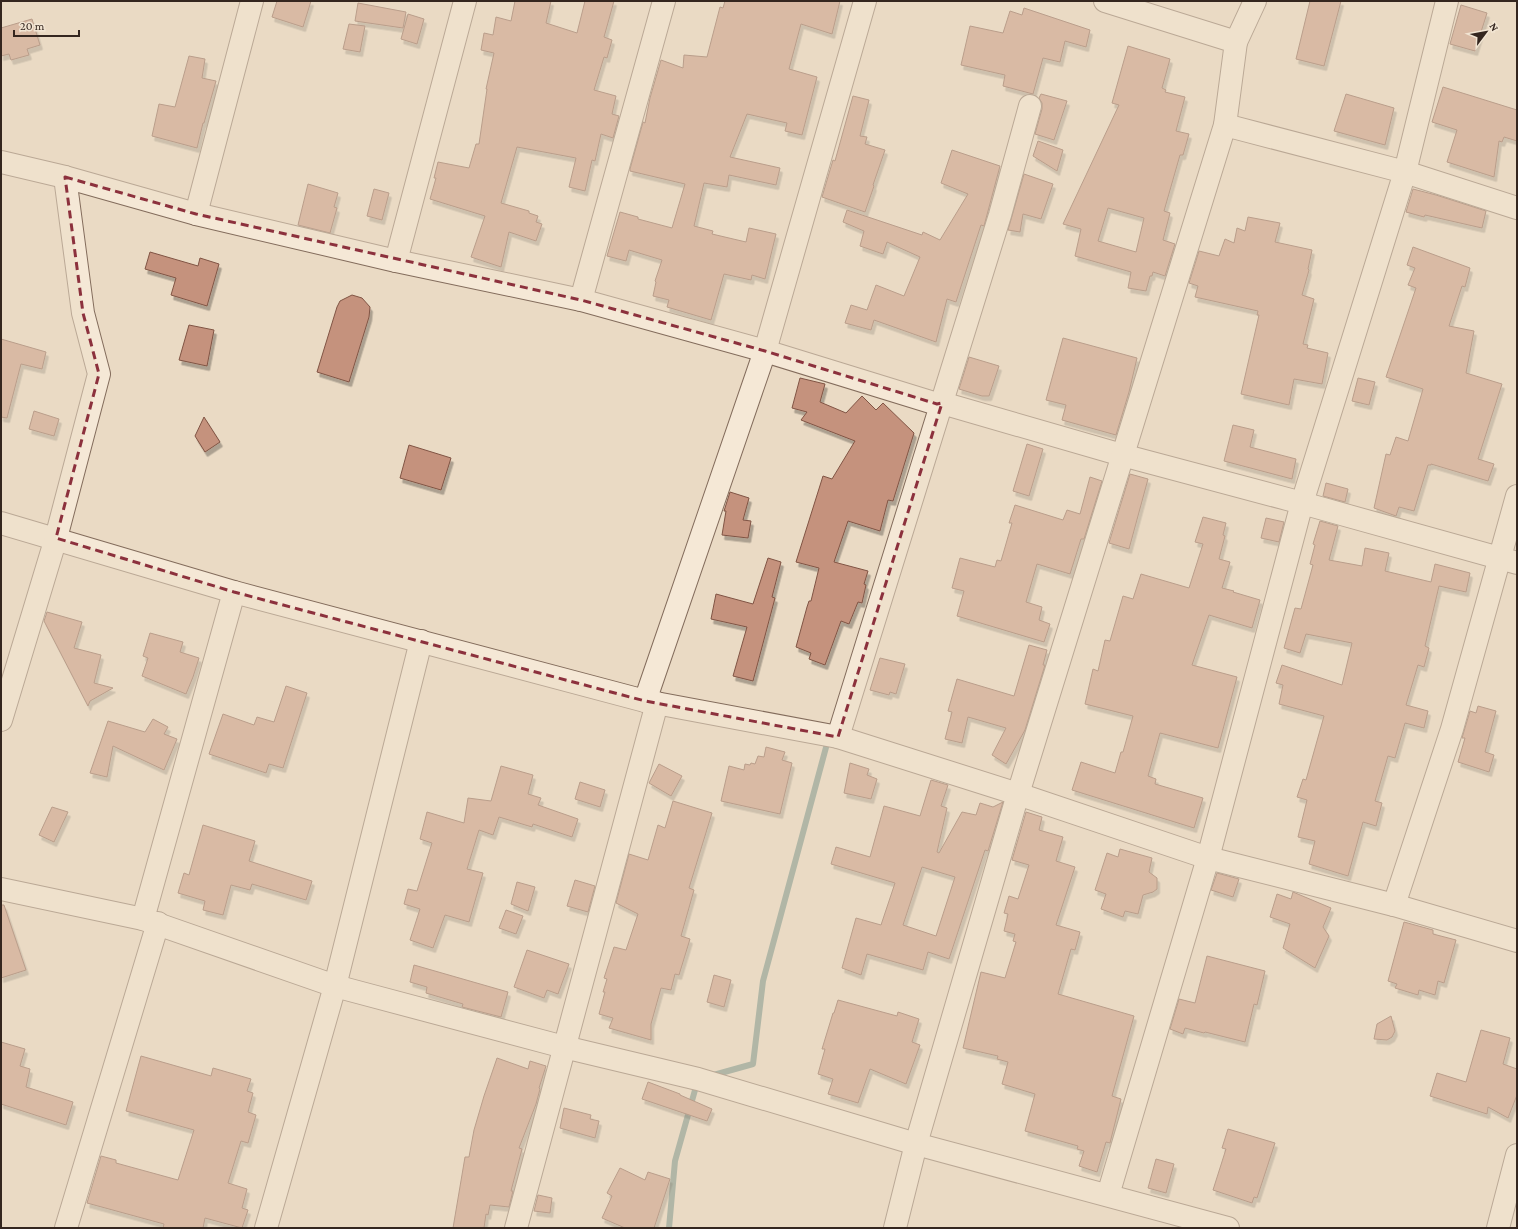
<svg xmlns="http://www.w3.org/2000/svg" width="1518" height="1229" font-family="'Crimson Pro',serif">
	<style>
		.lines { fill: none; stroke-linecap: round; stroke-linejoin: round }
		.stream { stroke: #6d8a80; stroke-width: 6 }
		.building { fill: #c5927d; stroke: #805444; fill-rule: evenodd; filter: url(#shadow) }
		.street-casing { stroke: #836c5c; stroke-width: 24 }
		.street { stroke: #f5e8d6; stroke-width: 22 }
		.marked { fill: none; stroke: #8c313d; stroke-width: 3; stroke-dasharray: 8 5; stroke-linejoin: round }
	</style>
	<defs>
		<filter id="shadow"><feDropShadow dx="2.5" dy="4.5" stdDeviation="0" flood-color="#0004"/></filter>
	</defs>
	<rect width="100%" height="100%" fill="#eadac4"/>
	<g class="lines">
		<g class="stream">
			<polyline points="710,1076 753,1064 763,981 828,740"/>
			<polyline points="669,1228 675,1161 697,1083"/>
		</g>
	</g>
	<g class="building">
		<polygon points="277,1 311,1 303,27 272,17"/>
		<polygon points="515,1 551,1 546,23 577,33 585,1 614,1 604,37 612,40 607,58 604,57 594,90 616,96 612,114 619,116 613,138 601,134 595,161 592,160 585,191 569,187 576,158 517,147 501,203 529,211 529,213 538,216 536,222 542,224 536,241 509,232 501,267 471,257 485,216 430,199 436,178 434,178 438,162 469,168 476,144 479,144 487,89 486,89 494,53 481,50 484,33 493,35 496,17 511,21"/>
		<polygon points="725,1 840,1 832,34 801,24 789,69 817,77 802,135 785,131 787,123 747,114 730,157 780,168 776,185 729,175 727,187 704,183 694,226 713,231 712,234 746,242 749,228 776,234 765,279 752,275 751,280 724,274 711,320 667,307 669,300 653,296 656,282 655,281 662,260 629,250 626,261 607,256 620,212 638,217 638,219 672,228 685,184 630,171 630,169 643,122 645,123 650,98 661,60 683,68 684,55 707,57 720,7 723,8"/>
		<polygon points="1310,1 1341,1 1324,66 1296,59"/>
		<polygon points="358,3 406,12 403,28 355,21"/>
		<polygon points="1461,5 1487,13 1475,51 1450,44"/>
		<polygon points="1024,8 1090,30 1086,47 1065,41 1060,62 1043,58 1033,94 1003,86 1005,75 961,65 970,26 1003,33 1010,11 1022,15"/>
		<polygon points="408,14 424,19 417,44 401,39"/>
		<polygon points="32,19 40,45 27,49 29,55 11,60 9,54 1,56 1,28"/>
		<polygon points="349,24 365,26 360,52 343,49"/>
		<path d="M1128,46L1170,59L1162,88L1166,90L1165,92L1185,97L1176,131L1189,134L1183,155H1180L1164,211L1170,213L1163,240L1175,244L1165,276L1153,272L1152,276H1150L1146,291L1128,288L1131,272L1075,256L1081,229L1063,224L1119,105L1112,103ZM1108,208L1144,218L1136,252L1098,241Z"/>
		<polygon points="189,56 205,59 202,78 216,81 204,123 203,123 197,148 152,136 159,104 175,107"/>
		<polygon points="1443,87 1517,110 1517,141 1504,137 1502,142 1499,141 1494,177 1447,162 1457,130 1432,122"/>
		<polygon points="1041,94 1067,101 1054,140 1035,134 1042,109 1042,103 1039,98"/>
		<polygon points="1346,94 1394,108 1385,145 1334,131"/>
		<polygon points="853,96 869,100 860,136 867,137 865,144 885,150 873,185 874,186 865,212 822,197 833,160 835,161"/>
		<polygon points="1038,141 1063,150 1057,171 1033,156"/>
		<polygon points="952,150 1000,166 984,226 981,225 956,302 947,299 936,342 874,320 871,330 845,323 851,305 867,310 876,285 904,296 920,257 887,242 883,254 860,246 864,231 843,222 847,210 922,235 923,232 940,240 968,194 941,183"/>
		<polygon points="1024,174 1053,184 1041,219 1023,214 1020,232 1008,230"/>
		<polygon points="308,184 338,193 334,207 337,208 330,233 298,225"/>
		<polygon points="374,189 389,193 382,220 367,216"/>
		<polygon points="1413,189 1436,195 1486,211 1482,228 1425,215 1424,217 1406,212"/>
		<polygon points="1248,217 1280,223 1275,242 1312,250 1308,269 1309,270 1302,295 1314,299 1303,344 1308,345 1307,348 1328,353 1322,384 1294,379 1289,405 1241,394 1259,315 1257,315 1258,311 1195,297 1198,286 1189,283 1199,251 1219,256 1225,239 1234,243 1237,228 1245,231"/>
		<polygon points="1413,247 1470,268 1465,287 1462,286 1449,326 1474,331 1466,373 1502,384 1478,459 1494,464 1488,481 1431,464 1431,465 1428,465 1414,511 1399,507 1396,516 1374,508 1386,454 1390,455 1396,437 1408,441 1423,389 1386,377 1416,288 1408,285 1415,268 1407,265"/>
		<polygon points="150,252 198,266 200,258 219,264 207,306 171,295 176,278 145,269"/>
		<polygon points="352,295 362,298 370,307 369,317 349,382 317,372 337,307 340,301"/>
		<polygon points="189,325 214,330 207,366 179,360"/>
		<polygon points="1063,338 1137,358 1129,392 1116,435 1062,420 1066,405 1046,400"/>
		<polygon points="1,339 46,352 42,369 21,364 7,418 1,417"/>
		<polygon points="969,357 999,366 989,396 982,396 959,389"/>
		<polygon points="800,378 825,384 820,402 846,413 862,396 876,410 883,403 914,433 893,501 888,500 880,531 848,521 834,562 868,571 864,584 866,585 862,603 858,602 849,624 841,621 825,665 809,659 811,653 796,647 807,607 809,601 811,601 819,568 796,562 823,476 832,479 855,441 801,420 807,412 792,408"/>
		<polygon points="1358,378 1375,382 1369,405 1352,401"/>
		<polygon points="34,411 59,419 54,436 29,429"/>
		<polygon points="204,417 220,442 205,452 195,436"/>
		<polygon points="1233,425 1254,430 1250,447 1296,459 1292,479 1224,461"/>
		<polygon points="1027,444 1043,449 1029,496 1013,491"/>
		<polygon points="409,445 451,458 441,490 400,478"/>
		<polygon points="1130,474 1148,479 1129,549 1109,543"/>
		<polygon points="1090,477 1102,481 1084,539 1081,539 1070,574 1037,564 1026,602 1042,607 1039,620 1050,624 1044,642 957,616 964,591 952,588 960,558 995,567 997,560 1001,561 1012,523 1009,523 1015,505 1063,520 1067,510 1080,514"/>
		<polygon points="1326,483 1348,489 1345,502 1323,496"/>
		<polygon points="730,492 749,498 743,520 751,521 748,538 722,535 726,511 724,511"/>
		<polygon points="1203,517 1226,523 1223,535 1225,536 1219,559 1230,562 1222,588 1234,591 1233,592 1260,600 1252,628 1209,615 1192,665 1237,677 1218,748 1160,733 1148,776 1156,779 1155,784 1203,798 1194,828 1072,790 1081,762 1115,773 1121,752 1123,752 1133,716 1085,704 1093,669 1098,671 1105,640 1110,641 1123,596 1133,599 1141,574 1189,588 1203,544 1195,542"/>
		<polygon points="1266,518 1284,522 1279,542 1261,538"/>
		<polygon points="1320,521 1338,526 1329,560 1362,566 1365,548 1389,553 1385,571 1431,582 1435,564 1470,573 1466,592 1439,586 1425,646 1429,648 1424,667 1418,665 1406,705 1428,711 1424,728 1405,723 1395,758 1388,756 1375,801 1382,803 1376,826 1363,822 1348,876 1309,864 1315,841 1298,837 1307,800 1297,797 1303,779 1306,780 1324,716 1279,704 1283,685 1276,683 1282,665 1342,685 1352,643 1306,634 1300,653 1284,648 1295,608 1301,609 1313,565 1310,564 1315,545 1313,544"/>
		<polygon points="768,558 781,562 772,597 775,598 753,681 733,676 747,627 711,619 716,594 753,604"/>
		<polygon points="47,612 82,622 74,648 101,655 94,683 113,688 90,701 88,706 44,621"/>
		<polygon points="150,633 183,642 180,652 199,658 193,677 186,694 142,676 148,658 143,656"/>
		<polygon points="1029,645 1047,650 1043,665 1045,665 1025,730 1006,764 992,755 1006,728 968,717 962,743 945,739 952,712 948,711 957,679 1014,696"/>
		<polygon points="880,658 905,664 896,694 890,692 889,695 870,690"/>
		<polygon points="286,686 307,693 283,768 269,764 266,773 209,754 223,714 254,725 257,717 274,722"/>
		<polygon points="1478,706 1496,711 1485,752 1494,755 1489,772 1458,762 1465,738 1462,738 1470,711 1476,713"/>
		<polygon points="153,719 168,727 164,734 177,739 164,770 113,746 107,777 90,773 108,721 145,732"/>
		<polygon points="766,747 785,752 782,760 792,763 780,814 721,801 729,766 744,770 745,764 750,765 751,763 755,764 758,756 764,757"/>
		<polygon points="850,763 869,769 867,775 877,779 871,799 844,793"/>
		<polygon points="659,764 682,776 671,796 649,783"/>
		<polygon points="501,766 533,775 528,794 541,798 538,805 578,819 572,837 533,824 532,827 499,817 493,835 479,830 467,869 483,873 469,922 445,915 433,948 410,940 420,909 404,904 408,889 417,891 432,843 420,839 427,812 464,823 468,798 491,801"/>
		<path d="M931,780L948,785L941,806L947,808L937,852L939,853L962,812L976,815L980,803L993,807L1003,802L988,851L985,850L949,959L928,952L923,970L867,954L861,975L842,968L856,918L881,925L895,883L831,864L836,847L870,857L884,806L920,816ZM922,867L955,877L936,936L903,925Z"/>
		<polygon points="580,782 605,790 600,807 575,799"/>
		<polygon points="673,801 712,813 689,888 694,890 681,936 690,939 679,975 675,974 671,990 661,988 651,1024 651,1040 609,1028 613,1018 599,1014 605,992 603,992 607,979 604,978 614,947 626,950 638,914 616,903 629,854 648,860 658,825 665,828"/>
		<polygon points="52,807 68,812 54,842 39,835"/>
		<polygon points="1026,812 1042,817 1039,830 1063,837 1056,861 1075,867 1056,925 1080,932 1075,950 1071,949 1058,994 1134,1016 1112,1096 1121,1099 1110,1143 1106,1142 1097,1172 1079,1166 1084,1151 1077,1149 1078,1146 1025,1131 1035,1094 1002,1084 1008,1062 997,1059 998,1056 963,1048 981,972 1005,978 1016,942 1013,941 1015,934 1004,931 1008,914 1004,913 1009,896 1018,899 1029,865 1012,860"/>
		<polygon points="203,825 255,841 249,861 312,881 306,900 252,884 250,890 231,885 223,915 203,910 205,901 178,893 184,873 189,875"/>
		<polygon points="1120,849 1152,858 1149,872 1157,878 1157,889 1153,892 1143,895 1138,914 1125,911 1123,917 1101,909 1106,894 1095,890 1107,853 1118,857"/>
		<polygon points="1217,873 1239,879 1233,897 1211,890"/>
		<polygon points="575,880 595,886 588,912 567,906"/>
		<polygon points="517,882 535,887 528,911 511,904"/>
		<polygon points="1293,892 1331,908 1323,927 1329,936 1315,968 1283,948 1290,924 1270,917 1277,894 1291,899"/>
		<polygon points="1,905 4,905 26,970 1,978"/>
		<polygon points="506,910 523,916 516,934 499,928"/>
		<polygon points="1404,922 1433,930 1433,934 1456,940 1444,983 1438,981 1435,995 1419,990 1418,995 1395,988 1397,984 1388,981"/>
		<polygon points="527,950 569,964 558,994 547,990 544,998 514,987"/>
		<polygon points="1207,956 1265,971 1257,1005 1254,1004 1245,1042 1205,1032 1204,1033 1185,1028 1183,1034 1170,1029 1179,999 1195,1003"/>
		<polygon points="414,965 508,992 501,1017 462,1007 463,1004 426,993 427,987 410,982"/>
		<polygon points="714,975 731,980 724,1007 707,1002"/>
		<polygon points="838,1000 897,1016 898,1012 919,1019 912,1042 920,1045 906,1084 870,1069 858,1103 828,1094 833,1079 818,1074 825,1049 822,1049 833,1013 834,1013"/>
		<polygon points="1391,1016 1395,1031 1392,1037 1387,1040 1374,1039 1377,1024"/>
		<polygon points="1481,1030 1510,1038 1503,1064 1517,1069 1517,1095 1508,1118 1488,1107 1487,1114 1430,1096 1437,1073 1466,1082"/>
		<polygon points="1,1042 25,1049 20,1066 30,1069 26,1087 73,1102 66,1125 1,1104"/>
		<polygon points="141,1056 211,1076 213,1068 251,1079 247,1091 253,1093 248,1112 256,1115 248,1143 241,1141 228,1183 247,1189 242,1208 248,1210 242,1228 205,1218 203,1228 163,1228 164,1224 87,1203 101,1156 116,1160 116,1163 178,1180 194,1130 126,1111"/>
		<polygon points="497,1058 528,1069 530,1061 546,1066 539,1088 540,1089 536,1104 519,1148 522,1149 511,1191 513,1191 509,1207 490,1205 488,1215 486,1214 484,1228 453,1228 465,1157 469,1157 474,1130 484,1096"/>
		<polygon points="648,1082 680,1094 680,1095 712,1109 707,1121 642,1099"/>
		<polygon points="564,1108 591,1115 590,1119 599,1121 595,1138 560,1128"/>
		<polygon points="1228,1129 1275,1143 1257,1198 1254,1197 1252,1203 1213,1190 1226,1149 1222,1148"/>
		<polygon points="1156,1159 1174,1164 1166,1193 1148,1188"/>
		<polygon points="620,1168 645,1180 648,1172 670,1179 654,1228 625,1228 602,1218 612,1196 607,1193"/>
		<polygon points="538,1195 552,1198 550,1213 534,1211"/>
	</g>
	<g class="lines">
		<g class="street-casing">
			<g id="street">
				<polyline points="1236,42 1255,1"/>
				<polyline points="1225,125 1405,172 1517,208"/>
				<polyline points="1,162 65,177 196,214 396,261 581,300 765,351 937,404 942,403 1122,455 1302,503 1517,563"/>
				<polyline points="196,214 252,1"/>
				<polyline points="396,261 465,1"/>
				<polyline points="581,300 664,1"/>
				<polyline points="1,523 234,592 645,701 838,737 1018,794 1208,858 1394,905 1517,941"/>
				<polyline points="645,701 765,351 865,1"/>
				<polyline points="1,720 56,538 99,374 83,313 65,177"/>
				<polyline points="838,737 1000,215 1030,106"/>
				<polyline points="1,889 143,919 335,986 564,1047 698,1079 916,1144 1228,1228"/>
				<polyline points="1394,905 1452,729 1517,496"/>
				<polyline points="143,919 234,592"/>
				<polyline points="1108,1195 1208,858 1302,503 1405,172 1447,1"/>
				<polyline points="66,1228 158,923"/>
				<polyline points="266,1228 335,986 421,641"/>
				<polyline points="516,1228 657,703"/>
				<polyline points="895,1228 916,1144 1018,794 1225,125 1236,42 1105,1"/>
				<polyline points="1498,1228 1517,1155"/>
			</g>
		</g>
		<use href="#street" class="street"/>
	</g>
	<path d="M0 0H1518V1229H0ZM65,177L196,214L581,300L765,351L937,404L942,403L838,737L645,701L234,592L56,538L99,374L83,313Z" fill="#eadac4" fill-opacity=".55" fill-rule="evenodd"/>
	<path class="marked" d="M65,177L196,214L581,300L765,351L937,404L942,403L838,737L645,701L234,592L56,538L99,374L83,313Z"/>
	<rect width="1518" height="1229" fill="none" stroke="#34261f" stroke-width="4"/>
	<g transform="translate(1486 32) rotate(58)" stroke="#f2e5d3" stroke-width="3" paint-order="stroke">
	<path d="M0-3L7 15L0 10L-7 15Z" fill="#34261f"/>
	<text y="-6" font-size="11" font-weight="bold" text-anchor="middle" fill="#34261f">N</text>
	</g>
	<path d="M14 30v6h65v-6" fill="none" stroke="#34261f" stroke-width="2"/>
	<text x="20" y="30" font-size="12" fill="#34261f" stroke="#f2e5d3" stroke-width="3" paint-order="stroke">20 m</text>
</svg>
